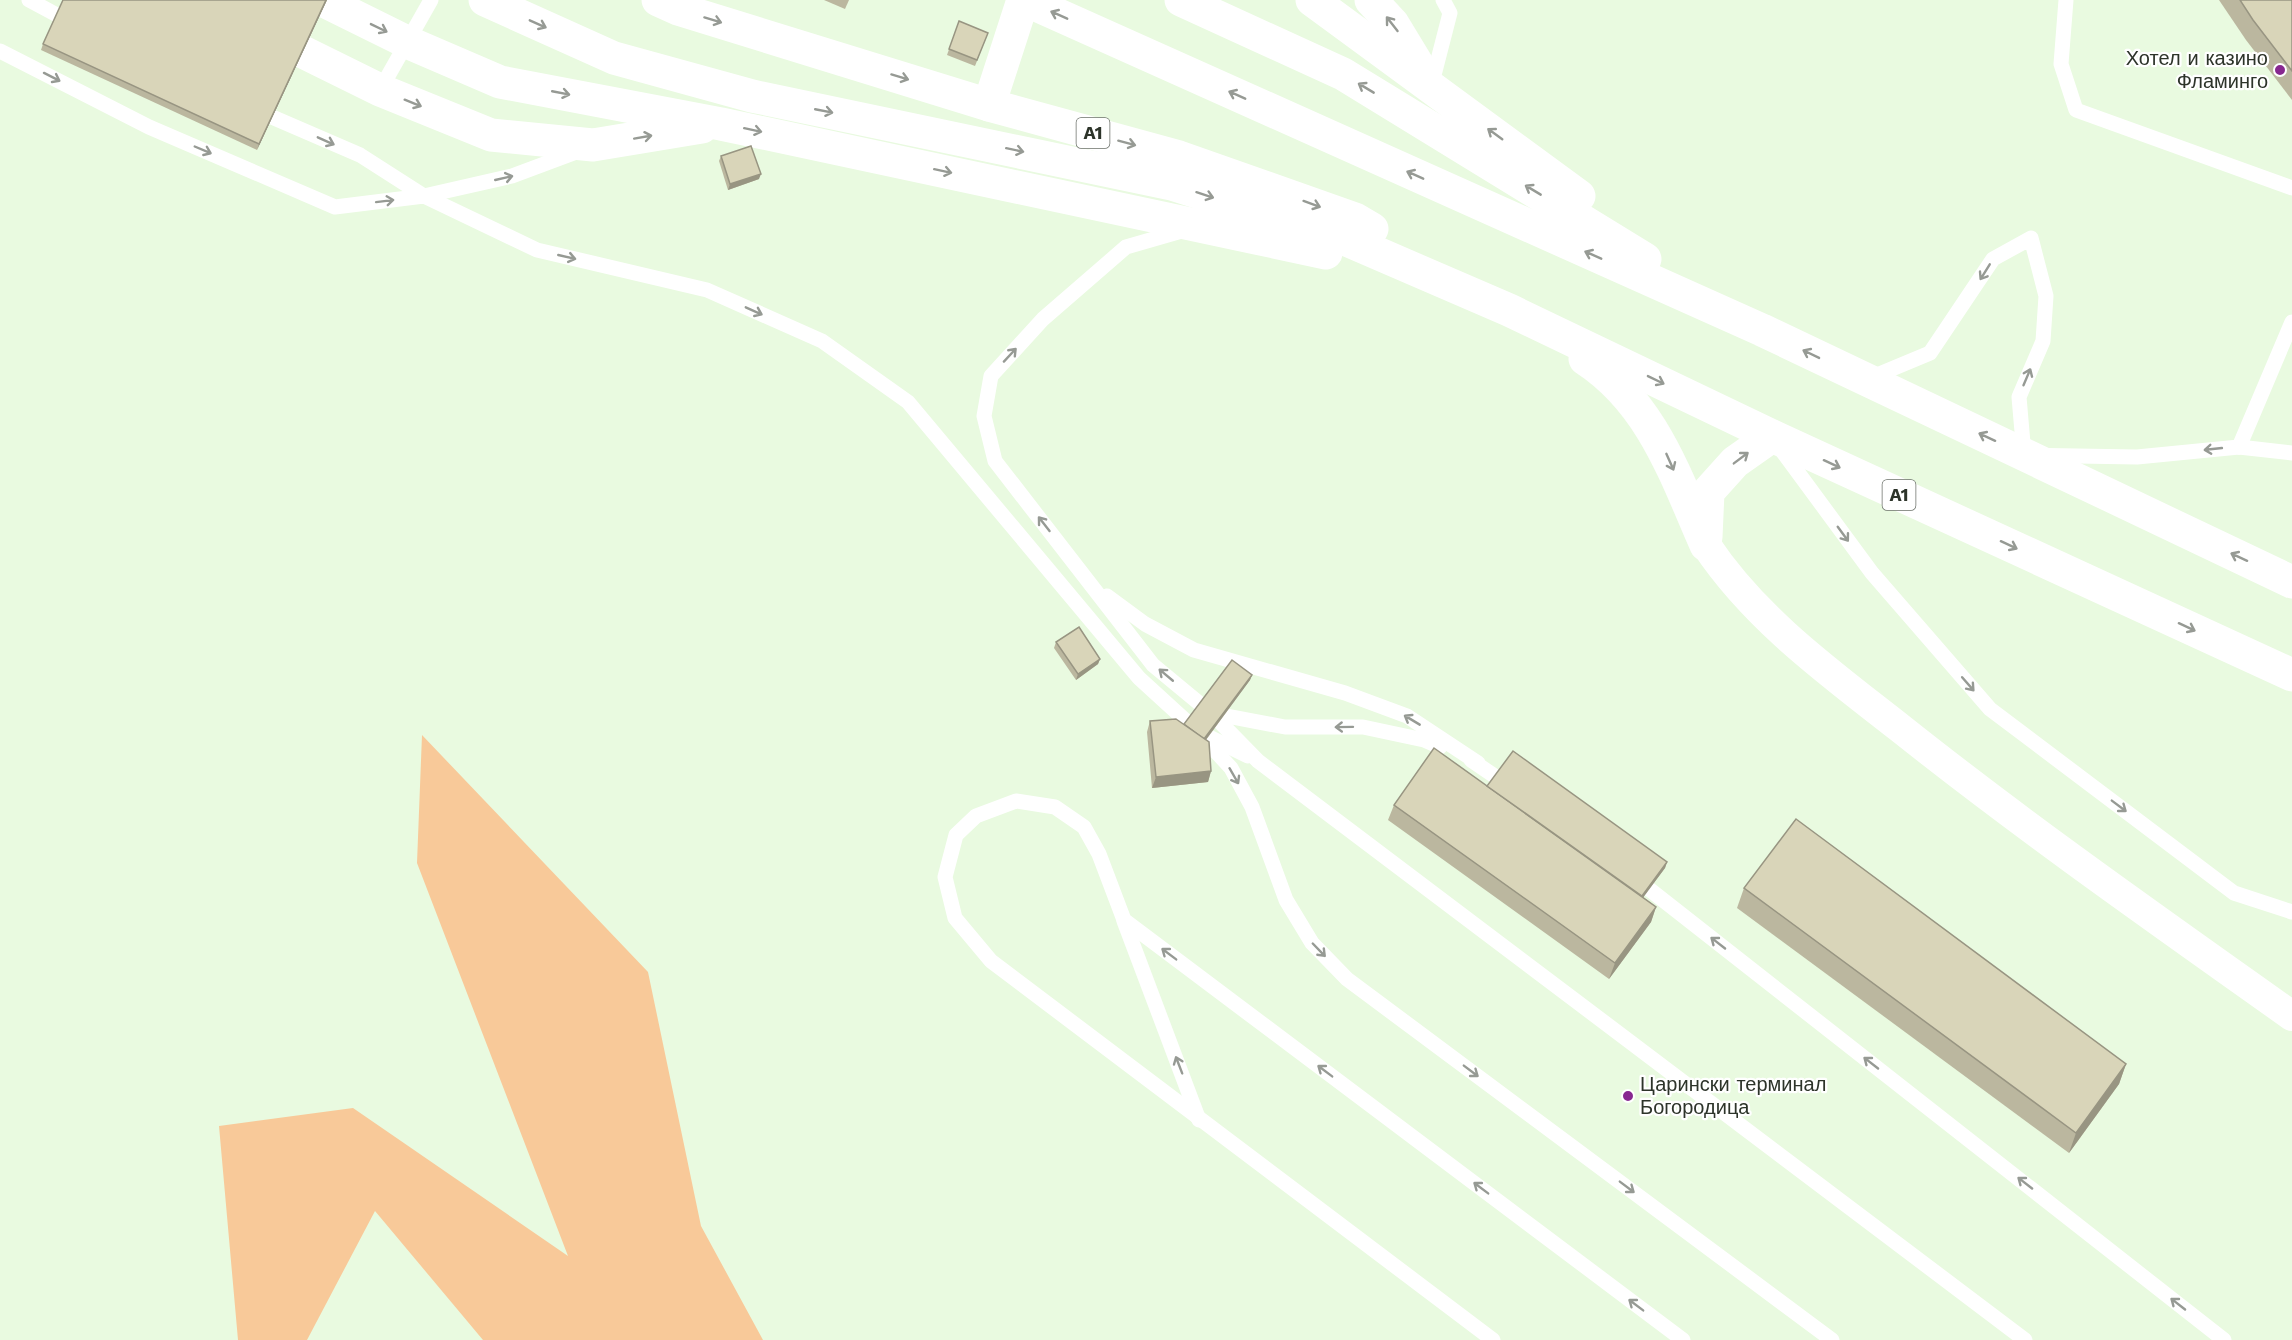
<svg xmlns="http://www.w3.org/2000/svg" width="2292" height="1340" font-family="'Work Sans',sans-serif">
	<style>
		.green { fill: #f8c999 }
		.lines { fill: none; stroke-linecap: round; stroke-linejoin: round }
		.service { stroke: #fff; stroke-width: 15 }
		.minor { stroke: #fff; stroke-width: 30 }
		.motorway { stroke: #fff; stroke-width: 33 }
		.wall { fill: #bbb79f }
		.shaded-wall { fill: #989582 }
		.building { fill: #d9d5b9; stroke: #989582; stroke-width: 1.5 }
		.oneway { stroke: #969a94 }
		.poi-dot { fill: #872790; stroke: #fff; stroke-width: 2 }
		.labels { text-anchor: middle; stroke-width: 4.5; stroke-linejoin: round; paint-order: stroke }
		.shield { fill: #fff; stroke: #6c716a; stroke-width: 1.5 }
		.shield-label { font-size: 18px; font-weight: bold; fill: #2d342a }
		.poi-label { font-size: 20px; fill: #2d342a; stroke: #fff; text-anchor: end }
	</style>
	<rect width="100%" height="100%" fill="#e9fae0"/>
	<polygon class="green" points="422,735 648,972 701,1226 763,1340 483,1340 375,1211 307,1340 238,1340 219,1126 353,1108 568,1256 417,863"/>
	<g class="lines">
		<g class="service">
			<polyline points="29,0 57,15"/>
			<polyline points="2066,0 2061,64 2076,110 2292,188"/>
			<polyline points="0,51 149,127 335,207 424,196 537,250 707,290 822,341 908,402 1139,678 1197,731 1231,768 1252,807 1286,900 1312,943 1347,979 1832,1340"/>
			<polyline points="1432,83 1450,13 1443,0"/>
			<polyline points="380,90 431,0"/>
			<polyline points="272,117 360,155 424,196 512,176 579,151"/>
			<polyline points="1185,230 1126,247 1043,319 991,376 984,416 995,461 1153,665 1211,713 1258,761 2025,1340"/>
			<polyline points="1870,378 1930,353 1993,259 2031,238 2046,296 2043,341 2019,397 2024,455 2137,457 2239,447 2292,453"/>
			<polyline points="2239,447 2292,322"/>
			<polyline points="1780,448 1872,573 1990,709 2234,893 2292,912"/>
			<polyline points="1107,596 1145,624 1194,650 1345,693 1407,716 1478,763"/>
			<polyline points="1211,713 1285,727 1363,727 1424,740 1440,747"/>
			<polyline points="1205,735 1248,756"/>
			<polyline points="1471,760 1496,777"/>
			<polyline points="1649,889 2224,1340"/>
			<polyline points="1124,921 1199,1120"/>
			<polyline points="1493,1340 991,961 955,918 945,877 956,835 976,816 1016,801 1055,807 1084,827 1099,854 1124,920 1683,1340"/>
		</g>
		<path class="minor" d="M1706,545C1756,620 1830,673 1900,728C2027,829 2160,922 2292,1016"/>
		<g class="motorway">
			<polyline points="485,0 614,58 752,96 1172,184 1347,240 1509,310 1772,436 2292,675"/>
			<polyline points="658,0 678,9 989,105 1179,157 1355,219 1372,229"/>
			<polyline points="1025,0 1762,330 2292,582"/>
			<polyline points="1181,0 1343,74 1645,259"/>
			<polyline points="1312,0 1579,196"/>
			<polyline points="1371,0 1393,24 1424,75"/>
			<polyline points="326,2 407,42 500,82 721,124 1326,253"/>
			<polyline points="303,52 380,90 491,135 593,145 702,127"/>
			<polyline points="989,105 1023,0"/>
			<path d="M1585,359C1652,403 1675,475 1706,545"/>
			<polyline points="1706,537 1708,492 1735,462 1772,436"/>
		</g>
	</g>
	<g class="wall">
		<polygon points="327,0 257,150 41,50 43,44"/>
		<polygon points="824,0 849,0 845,9"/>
		<polygon points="2219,0 2292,0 2292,100 2246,40"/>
		<polygon points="959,21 988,33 975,66 947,55"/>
		<polygon points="721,156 759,179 728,190 719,161"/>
		<polygon points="1056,642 1100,659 1098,664 1076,680 1054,648"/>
		<polygon points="1252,675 1250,680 1206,740 1211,771 1208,782 1152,788 1147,732 1150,721 1184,724"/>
		<polygon points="1487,786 1667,862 1665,868 1643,897 1656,907 1651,922 1609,979 1388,820 1394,805"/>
		<polygon points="1744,888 2126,1064 2119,1084 2069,1153 1737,908"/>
	</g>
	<g class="shaded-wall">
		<polygon points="326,0 327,0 257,150 259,144"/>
		<polygon points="761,174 759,179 728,190 730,184"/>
		<polygon points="1100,659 1098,664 1076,680 1078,674"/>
		<polygon points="1252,675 1250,680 1199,749 1201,743"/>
		<polygon points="1211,771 1208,782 1152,788 1156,777"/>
		<polygon points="1667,862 1665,868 1634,910 1636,904"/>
		<polygon points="1656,907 1651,922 1609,979 1615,963"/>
		<polygon points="2126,1064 2119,1084 2069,1153 2076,1133"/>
	</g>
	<g class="building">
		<polygon points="63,0 326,0 259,144 43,44"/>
		<polygon points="2240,0 2292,0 2292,71 2253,20"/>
		<polygon points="959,21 988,33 977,60 949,49"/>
		<polygon points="751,146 761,174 730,184 721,156"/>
		<polygon points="1079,627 1100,659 1078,674 1056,642"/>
		<polygon points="1232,660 1252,675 1204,739 1184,724"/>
		<polygon points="1176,719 1209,742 1211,771 1156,777 1150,721"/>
		<polygon points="1434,748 1656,907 1615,963 1394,805"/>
		<polygon points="1513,751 1667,862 1642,896 1487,786"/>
		<polygon points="1796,819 2126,1064 2076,1133 1744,888"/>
	</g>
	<defs><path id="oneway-shaft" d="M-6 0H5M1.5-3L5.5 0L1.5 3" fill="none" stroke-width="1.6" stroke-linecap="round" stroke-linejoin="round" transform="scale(1.5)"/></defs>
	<g class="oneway">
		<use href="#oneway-shaft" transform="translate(1059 15) rotate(-156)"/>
		<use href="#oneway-shaft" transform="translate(713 20) rotate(17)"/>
		<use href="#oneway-shaft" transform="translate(538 24) rotate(24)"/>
		<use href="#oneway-shaft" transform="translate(1392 24) rotate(-128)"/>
		<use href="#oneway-shaft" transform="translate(379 28) rotate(26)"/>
		<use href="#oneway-shaft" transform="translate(52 77) rotate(27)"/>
		<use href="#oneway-shaft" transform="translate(900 77) rotate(17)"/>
		<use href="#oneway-shaft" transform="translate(1366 88) rotate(-149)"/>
		<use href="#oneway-shaft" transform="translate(561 93) rotate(11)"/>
		<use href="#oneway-shaft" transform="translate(1237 95) rotate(-156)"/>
		<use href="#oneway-shaft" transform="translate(413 103) rotate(22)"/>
		<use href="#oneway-shaft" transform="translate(824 111) rotate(11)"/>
		<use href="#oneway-shaft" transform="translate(753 130) rotate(12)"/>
		<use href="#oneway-shaft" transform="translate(1495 134) rotate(-144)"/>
		<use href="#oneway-shaft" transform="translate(643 137) rotate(-10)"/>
		<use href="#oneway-shaft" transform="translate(326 141) rotate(24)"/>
		<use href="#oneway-shaft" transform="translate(1127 143) rotate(15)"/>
		<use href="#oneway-shaft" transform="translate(203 150) rotate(23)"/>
		<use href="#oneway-shaft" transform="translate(1015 150) rotate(12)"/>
		<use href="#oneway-shaft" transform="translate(943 171) rotate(12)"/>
		<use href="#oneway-shaft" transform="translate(1415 175) rotate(-156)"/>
		<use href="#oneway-shaft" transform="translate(504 178) rotate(-13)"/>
		<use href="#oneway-shaft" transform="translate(1533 190) rotate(-149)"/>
		<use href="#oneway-shaft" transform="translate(1205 195) rotate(18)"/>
		<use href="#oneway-shaft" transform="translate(385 201) rotate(-7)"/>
		<use href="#oneway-shaft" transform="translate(1312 204) rotate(20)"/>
		<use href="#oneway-shaft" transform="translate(1593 255) rotate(-156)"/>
		<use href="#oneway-shaft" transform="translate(567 257) rotate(13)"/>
		<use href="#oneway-shaft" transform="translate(1985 272) rotate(122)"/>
		<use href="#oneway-shaft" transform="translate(754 311) rotate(24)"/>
		<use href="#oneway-shaft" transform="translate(1811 354) rotate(-154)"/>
		<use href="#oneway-shaft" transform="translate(1010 355) rotate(-47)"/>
		<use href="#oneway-shaft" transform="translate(2027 377) rotate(-67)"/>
		<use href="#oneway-shaft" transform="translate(1656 380) rotate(26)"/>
		<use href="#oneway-shaft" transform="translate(1987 437) rotate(-155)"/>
		<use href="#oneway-shaft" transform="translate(2213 449) rotate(174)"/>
		<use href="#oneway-shaft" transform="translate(1741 458) rotate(-37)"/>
		<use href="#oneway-shaft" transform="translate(1670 462) rotate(66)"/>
		<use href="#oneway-shaft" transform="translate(1832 464) rotate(25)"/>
		<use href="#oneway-shaft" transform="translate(1044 524) rotate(-128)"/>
		<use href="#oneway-shaft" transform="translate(1843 534) rotate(54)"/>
		<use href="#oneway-shaft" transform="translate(2009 545) rotate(25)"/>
		<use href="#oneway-shaft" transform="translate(2239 557) rotate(-155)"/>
		<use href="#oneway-shaft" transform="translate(2187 627) rotate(25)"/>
		<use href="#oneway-shaft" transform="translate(1166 675) rotate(-140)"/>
		<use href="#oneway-shaft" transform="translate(1968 684) rotate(49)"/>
		<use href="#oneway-shaft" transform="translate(1412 720) rotate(-149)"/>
		<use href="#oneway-shaft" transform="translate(1344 727) rotate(179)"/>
		<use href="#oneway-shaft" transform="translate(1234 776) rotate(60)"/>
		<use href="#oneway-shaft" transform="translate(2119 806) rotate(37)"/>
		<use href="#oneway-shaft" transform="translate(1718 943) rotate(-142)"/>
		<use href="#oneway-shaft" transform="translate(1319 950) rotate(46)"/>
		<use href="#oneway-shaft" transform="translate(1169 954) rotate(-143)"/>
		<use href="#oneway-shaft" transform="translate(1871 1063) rotate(-142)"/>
		<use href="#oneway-shaft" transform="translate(1179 1065) rotate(-111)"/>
		<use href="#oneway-shaft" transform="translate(1325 1071) rotate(-143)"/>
		<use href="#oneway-shaft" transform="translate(1471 1071) rotate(37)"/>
		<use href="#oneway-shaft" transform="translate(2025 1183) rotate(-142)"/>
		<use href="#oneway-shaft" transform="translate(1627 1187) rotate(37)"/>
		<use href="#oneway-shaft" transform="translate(1481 1188) rotate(-143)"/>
		<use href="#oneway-shaft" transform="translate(2178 1304) rotate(-142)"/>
		<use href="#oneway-shaft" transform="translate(1636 1305) rotate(-143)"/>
	</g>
	<g class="poi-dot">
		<circle cx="2280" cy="70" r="6"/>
		<circle cx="1628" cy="1096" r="6"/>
	</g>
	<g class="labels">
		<g class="shield">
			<rect x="1076.5" y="118" width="33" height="30" rx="4.5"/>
			<rect x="1882.5" y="480" width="33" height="30" rx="4.5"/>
		</g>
		<g class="shield-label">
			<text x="1093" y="139">A1</text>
			<text x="1899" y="501">A1</text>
		</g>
		<g class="poi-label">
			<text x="2268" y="65">Хотел и казино<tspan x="2268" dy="23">Фламинго</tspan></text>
			<text x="1640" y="1091" text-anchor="start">Царински терминал<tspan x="1640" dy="23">Богородица</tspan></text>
		</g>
	</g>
</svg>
